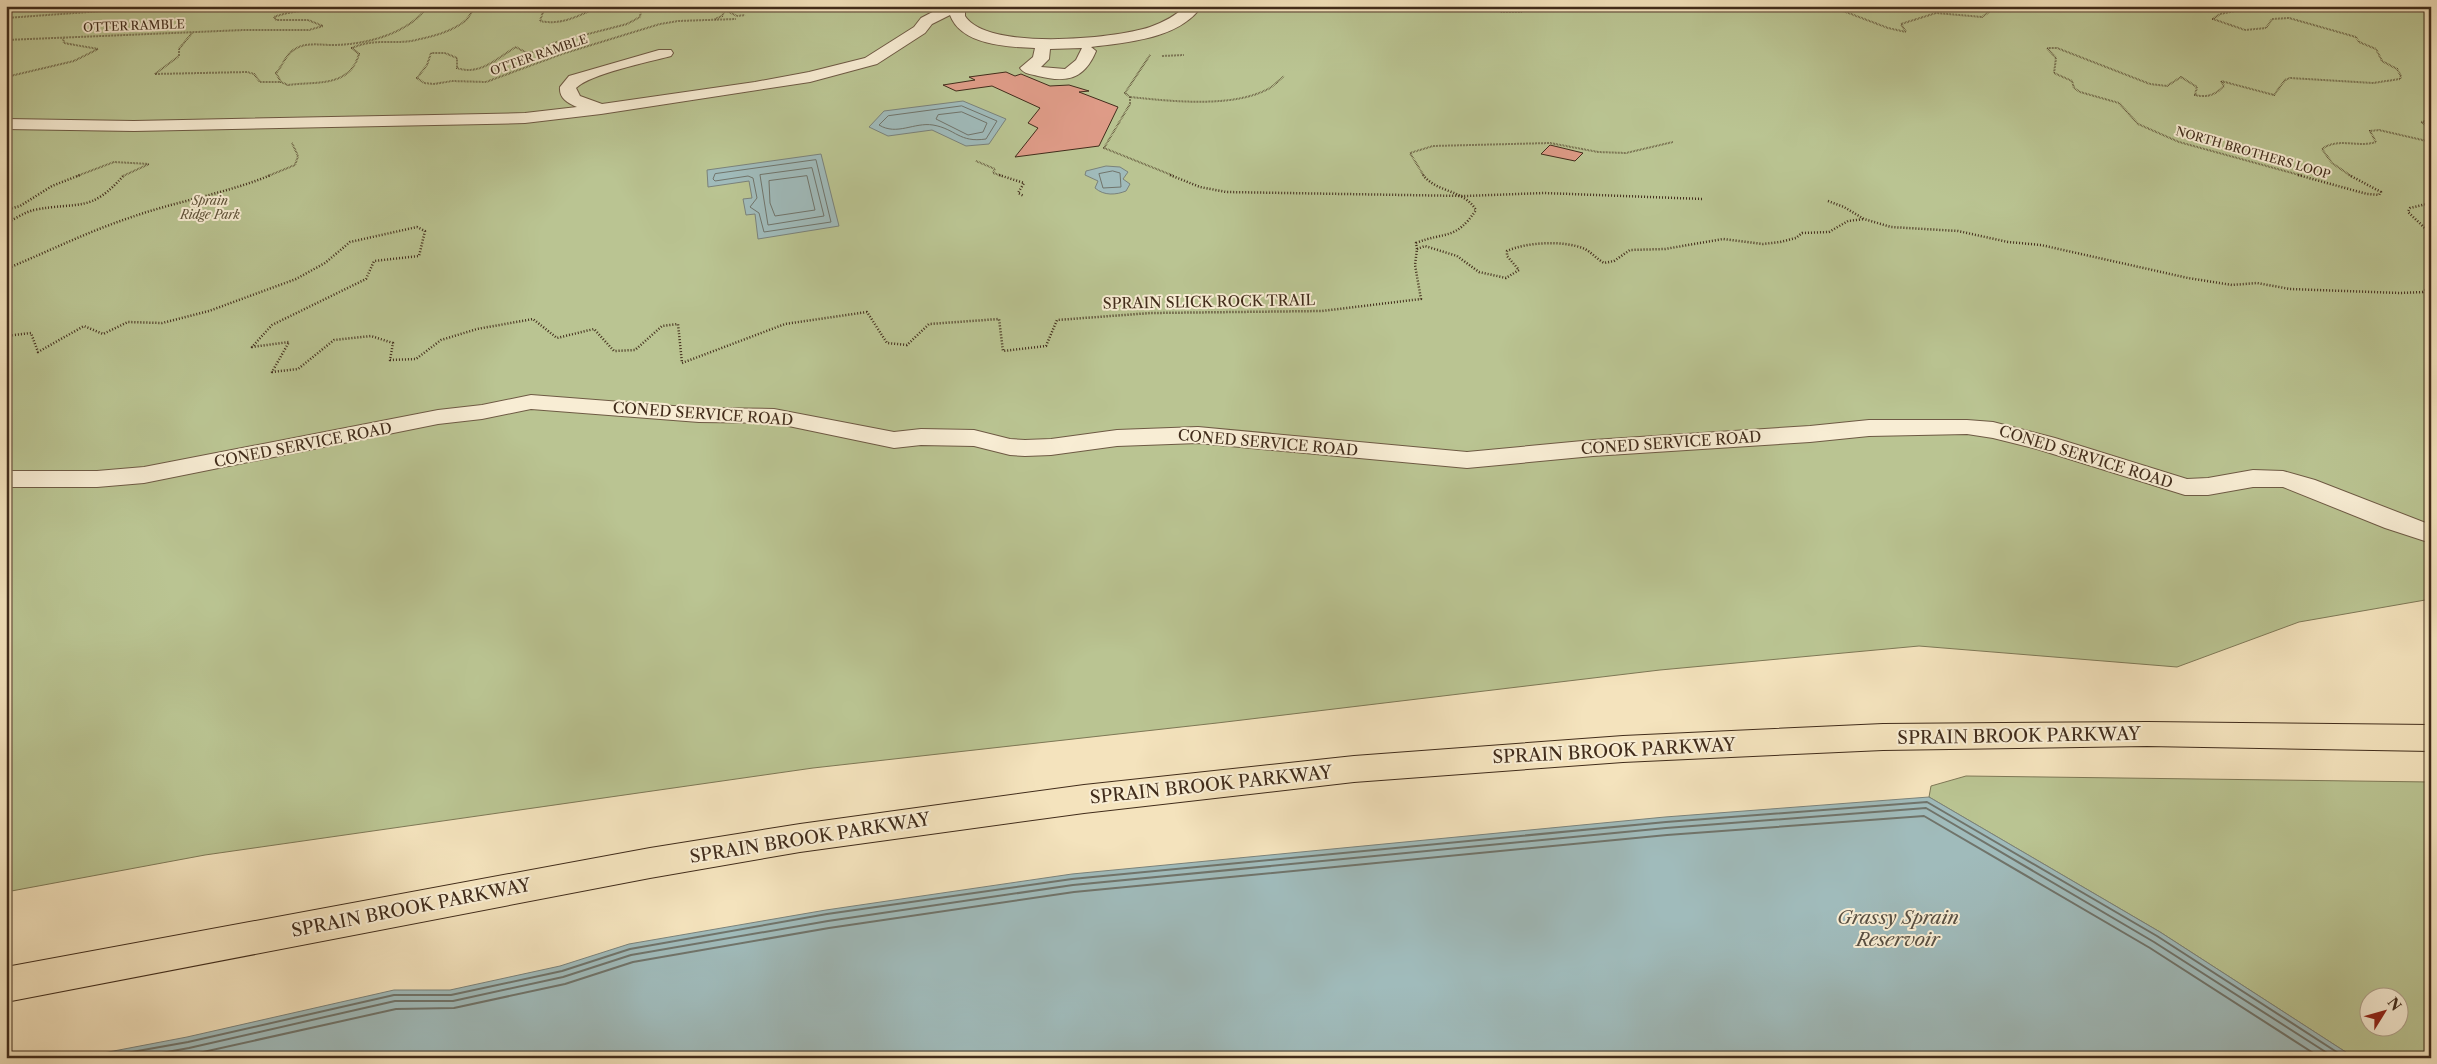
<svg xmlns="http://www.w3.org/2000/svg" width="2437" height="1064" font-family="'Libre Caslon Text',serif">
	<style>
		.green { fill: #bac492; stroke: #7e7856; fill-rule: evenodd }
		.water { fill: #a0bbbb; stroke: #7a827b }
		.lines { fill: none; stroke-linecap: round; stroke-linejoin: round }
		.shore-far1 { stroke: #70746b; stroke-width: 1 }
		.shore { stroke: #70746b; stroke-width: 2 }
		.building { fill: #de9b87; stroke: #412c1b }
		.minor-casing { stroke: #6e5a44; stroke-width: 2 }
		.highway-casing { stroke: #412c1b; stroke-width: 2 }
		.path-far1 { stroke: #412c1b; stroke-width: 2; stroke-dasharray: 0.5 1; stroke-linecap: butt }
		.path { stroke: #412c1b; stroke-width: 2.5; stroke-dasharray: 1 2; stroke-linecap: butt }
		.minor { fill: #f8edd4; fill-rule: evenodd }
		.highway { fill: #f4e3bd; fill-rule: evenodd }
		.labels { text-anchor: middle; stroke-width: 4; stroke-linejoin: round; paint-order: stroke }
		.far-street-label { font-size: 12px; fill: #412c1b; stroke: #f8edd4 }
		.far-park-label { font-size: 12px; font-style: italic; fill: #5f5239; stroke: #f8edd4 }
		.street-label { font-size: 15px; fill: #412c1b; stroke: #f8edd4 }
		.near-street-label { font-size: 18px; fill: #412c1b; stroke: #f8edd4 }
		.near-water-label { font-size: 19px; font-style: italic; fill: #595043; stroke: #f8edd4 }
	</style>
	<rect width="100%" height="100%" fill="#f4e3bd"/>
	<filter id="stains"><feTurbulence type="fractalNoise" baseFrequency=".004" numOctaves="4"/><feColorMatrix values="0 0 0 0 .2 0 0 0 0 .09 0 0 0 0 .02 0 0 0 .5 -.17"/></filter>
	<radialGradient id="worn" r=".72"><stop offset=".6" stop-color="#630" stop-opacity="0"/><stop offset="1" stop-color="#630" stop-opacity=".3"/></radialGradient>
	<g class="green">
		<polygon points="6,6 2431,6 2431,599 2299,622 2177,667 1919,646 1660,670 1217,723 813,768 205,855 6,892"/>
		<path d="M1966,776L2431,782V1058H2355L2160,932L1929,797L1931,786ZM2370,996H2400V1026H2370Z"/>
	</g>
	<g class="water">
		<polygon points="963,101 1006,119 989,144 966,146 932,130 888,136 869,127 884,111"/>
		<polygon points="821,154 839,226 758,239 755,214 746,215 743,199 752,198 749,181 708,187 707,170"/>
		<path d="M1106,166L1120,167L1128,172L1123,179L1130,184L1126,191C1116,195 1104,196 1095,188L1098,181L1085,175L1086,171Z"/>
		<polygon points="1929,797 2160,932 2355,1058 77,1058 187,1037 394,990 450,990 560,966 629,944 826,910 1072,874 1665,817"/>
	</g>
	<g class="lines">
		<g class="shore-far1">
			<path d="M962,106L997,121L986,139C959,143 956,129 933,125C914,122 897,136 879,125L888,116Z"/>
			<polygon points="962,112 987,123 983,132 968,135 936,119 938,115"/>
			<polygon points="816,160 831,222 764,232 759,213 750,207 757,198 753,178 748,176 715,181 713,179 715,174"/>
			<polygon points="812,168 824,216 768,225 760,175"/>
			<polygon points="1113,171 1120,173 1121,187 1103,188 1099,174"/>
			<polygon points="807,176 815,210 775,216 770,203 769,181"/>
		</g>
		<g class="shore">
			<polyline points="98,1058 188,1042 394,995 451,995 562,971 630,949 827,914 1072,879 1666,822 1927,802 2157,936 2346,1058"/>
			<polyline points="134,1058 189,1048 395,1001 453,1001 563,977 631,955 828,921 1073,885 1666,828 1926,808 2154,942 2335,1058"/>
			<polyline points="176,1058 396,1009 454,1008 565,984 633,962 829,928 1074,892 1667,835 1924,816 2150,948 2321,1058"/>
		</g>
	</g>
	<g class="building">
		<polygon points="1006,72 1015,76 1021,74 1050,86 1069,85 1089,91 1079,92 1118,107 1099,146 1015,157 1038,128 1028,123 1040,108 992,86 956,91 943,85 975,80 969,77"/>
		<polygon points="1550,145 1583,153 1575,161 1541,154"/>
	</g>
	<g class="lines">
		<g class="minor-casing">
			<g id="minor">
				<path d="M944,6H965V16C987,51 1114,39 1150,27C1164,22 1175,16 1186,6H1202C1179,39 1128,42 1091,47L1096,51C1084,80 1066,83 1038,76C1031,74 1024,74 1020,68L1033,57L1035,48C1007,47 961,45 950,15L932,24L925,33L877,64L810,82L601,114L525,123L486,124L134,131L6,129V119L134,121L486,114L525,113L577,107C567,103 559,98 560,87L569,76L659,50H671L673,53L671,56C649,62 590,74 576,88L580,96L602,104L755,82L809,72L865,58L914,27L921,18ZM1082,48L1076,60L1065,69L1041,67L1049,59L1050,49Z"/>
				<polygon points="531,395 699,408 774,409 894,432 921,429 974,430 1010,439 1025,440 1051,439 1117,430 1198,427 1467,452 1593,440 1810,426 1869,420 1967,420 1993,422 2055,438 2187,479 2208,478 2253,470 2283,471 2315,480 2431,525 2431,543 2385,528 2283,487 2253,487 2208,495 2185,495 2037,449 1993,438 1967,434 1869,436 1810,442 1593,456 1467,468 1198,443 1117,446 1051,455 1025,456 1010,455 974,446 921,445 894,448 774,423 699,422 531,409 482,419 438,424 144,483 97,487 6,487 6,471 97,471 144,467 438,410 482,405"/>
			</g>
		</g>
		<g class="highway-casing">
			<polygon id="highway" points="2147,722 2431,725 2431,751 2147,746 1883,750 1623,762 1354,782 1084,813 800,852 650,878 6,1002 6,967 650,848 800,824 1084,785 1354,756 1623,736 1883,724"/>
		</g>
		<g class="path-far1">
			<path d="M545,6L540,21C564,26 580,14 602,6"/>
			<path d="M636,6L641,10L640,17L627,24L553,43L536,52H525L516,47C497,58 480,76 457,68V58L445,53H431L427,65L417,78L424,83L434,84L452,81L486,82L562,54L660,24L678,21L736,19"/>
			<polyline points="724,6 725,10 737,16 745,15"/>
			<polyline points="1269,6 1272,8"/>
			<polyline points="1410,6 1428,6"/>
			<polyline points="1483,6 1502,12 1522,12 1523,6"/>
			<polyline points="1604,6 1618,9 1626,6"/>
			<polyline points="1830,6 1888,28 1906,32 1901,24 1936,13 1982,17 1993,9 1993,6"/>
			<path d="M2219,6L2235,11L2220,14L2213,19L2245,30L2266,28L2272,19L2289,18L2356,37L2359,42L2376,49L2382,61L2397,69L2401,76L2400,79L2373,83L2290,78L2285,80L2274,95L2221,81L2224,86C2215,95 2207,98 2195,95L2197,87L2181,77L2167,86L2150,84L2057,48H2047L2056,58L2054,73L2072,81L2074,88L2080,92L2119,103L2138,124L2179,142L2303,176"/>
			<polyline points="6,18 171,6"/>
			<polyline points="715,19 722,16 725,10"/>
			<path d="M6,40L244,30H309L323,26L308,20H276L274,17C307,5 343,12 378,11C394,11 409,5 424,11C404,35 363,45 332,45C320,45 306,42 295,49C286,54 283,65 276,73L281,82L288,85C317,81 349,88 359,54L352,48C377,37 396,46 420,39C435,36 455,30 466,20C471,15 471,10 478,6"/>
			<polyline points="1150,55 1125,93 1130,97 1130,104 1104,148 1174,176"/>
			<polyline points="1162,56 1184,55"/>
			<polyline points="155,74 247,72 254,74 260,82 281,82"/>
			<polyline points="155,74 179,56 179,49 192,33"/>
			<polyline points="6,77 74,61 98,49 64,43 63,38"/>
			<path d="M1130,97C1169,101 1230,108 1266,90C1273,87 1278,81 1284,76"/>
			<polyline points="2431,120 2421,122 2431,128"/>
			<polyline points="976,161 995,169 993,173 1003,176"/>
			<polyline points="77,176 114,162 149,164 123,176"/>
			<polyline points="268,176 295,165 298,156 292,143"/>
			<polyline points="1424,176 1410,153 1433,146 1550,143 1598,152 1626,153 1673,142"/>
			<path d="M2351,176L2332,163L2322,149C2338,137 2358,148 2376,142L2370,131L2379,130L2431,142"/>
		</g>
		<g class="path">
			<polyline points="999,175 1024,183 1018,193 1024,196"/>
			<polyline points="1170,175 1200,187 1226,192 1465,196 1544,193 1703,199"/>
			<polyline points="2298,175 2367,194 2379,195 2381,192 2349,175"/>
			<polyline points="1828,201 1844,207 1864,219 1891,227 1958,231 2008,242 2041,245 2188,278 2232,285 2257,283 2290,289 2400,293 2423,292 2431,287"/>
			<polyline points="2431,203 2410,208 2408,212 2431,234"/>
			<polyline points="6,210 20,206 52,186 80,175"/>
			<path d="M6,223C15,219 25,212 34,210C79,201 90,214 124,175"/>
			<path d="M1417,249L1416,243C1446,231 1455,241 1476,210C1463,189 1437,193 1423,175"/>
			<path d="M6,269C47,252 87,232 129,218C176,201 225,194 271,175"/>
			<path d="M6,336L31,333L38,352L84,326L103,334L128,322L162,323L209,311L296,279L325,263L350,242L417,227L425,231L419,256L374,261L366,279L272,325L252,347L289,342L272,372L298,369L334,340L371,336L393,343L390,360L416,359L441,340L477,329L533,319L557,338L594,329L614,351L635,350L662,326L678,324L682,363L785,324L867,312L887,343L907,345L929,324L999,319L1003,351L1046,346L1057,320L1151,313L1322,311L1421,299L1415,265L1417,249L1425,246L1457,256L1479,272L1506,278L1519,270L1507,256V251C1527,242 1564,240 1585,249C1592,253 1597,259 1604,263L1614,261L1630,250L1665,249L1723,239L1763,244L1780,242L1796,238L1802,233L1829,232L1848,221L1864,219"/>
		</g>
		<use href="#minor" class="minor"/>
		<use href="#highway" class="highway"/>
	</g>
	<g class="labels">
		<g class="far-street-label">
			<text transform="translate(134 26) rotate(-2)" y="4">OTTER RAMBLE</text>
			<text transform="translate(539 55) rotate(-19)" y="4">OTTER RAMBLE</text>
			<text transform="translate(2253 153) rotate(16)" y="4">NORTH BROTHERS LOOP</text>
		</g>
		<g class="far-park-label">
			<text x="210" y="205">Sprain<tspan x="210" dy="14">Ridge Park</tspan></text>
		</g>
		<g class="street-label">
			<text transform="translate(1209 302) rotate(-1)" y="5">SPRAIN SLICK ROCK TRAIL</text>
			<text transform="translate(703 414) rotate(4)" y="5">CONED SERVICE ROAD</text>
			<text transform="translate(1268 443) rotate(5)" y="5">CONED SERVICE ROAD</text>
			<text transform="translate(1671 443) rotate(-4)" y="5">CONED SERVICE ROAD</text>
			<text transform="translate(303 445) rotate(-11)" y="5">CONED SERVICE ROAD</text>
			<text transform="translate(2086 457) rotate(17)" y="5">CONED SERVICE ROAD</text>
		</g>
		<g class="near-street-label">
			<text transform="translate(2019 736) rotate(-1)" y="6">SPRAIN BROOK PARKWAY</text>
			<text transform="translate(1614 751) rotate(-3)" y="6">SPRAIN BROOK PARKWAY</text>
			<text transform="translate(1211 785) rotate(-6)" y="6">SPRAIN BROOK PARKWAY</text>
			<text transform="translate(810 838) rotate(-9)" y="6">SPRAIN BROOK PARKWAY</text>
			<text transform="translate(411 908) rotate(-11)" y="6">SPRAIN BROOK PARKWAY</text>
		</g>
		<g class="near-water-label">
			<text x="1898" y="924">Grassy Sprain<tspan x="1898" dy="22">Reservoir</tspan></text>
		</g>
	</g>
	<rect width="2437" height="1064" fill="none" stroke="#f4e3bd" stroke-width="25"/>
	<rect x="8" y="8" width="2422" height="1049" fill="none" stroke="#412c1b" stroke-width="2.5"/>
	<rect x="12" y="12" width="2412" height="1039" fill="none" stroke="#412c1b"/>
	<g transform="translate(2384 1012) rotate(53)"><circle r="24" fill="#f8edd4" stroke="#afa08a"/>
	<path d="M0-4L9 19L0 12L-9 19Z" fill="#8f2418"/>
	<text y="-8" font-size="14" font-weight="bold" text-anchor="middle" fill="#412c1b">N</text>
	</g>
	<rect width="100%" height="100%" filter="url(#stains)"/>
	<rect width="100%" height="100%" fill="url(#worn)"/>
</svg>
